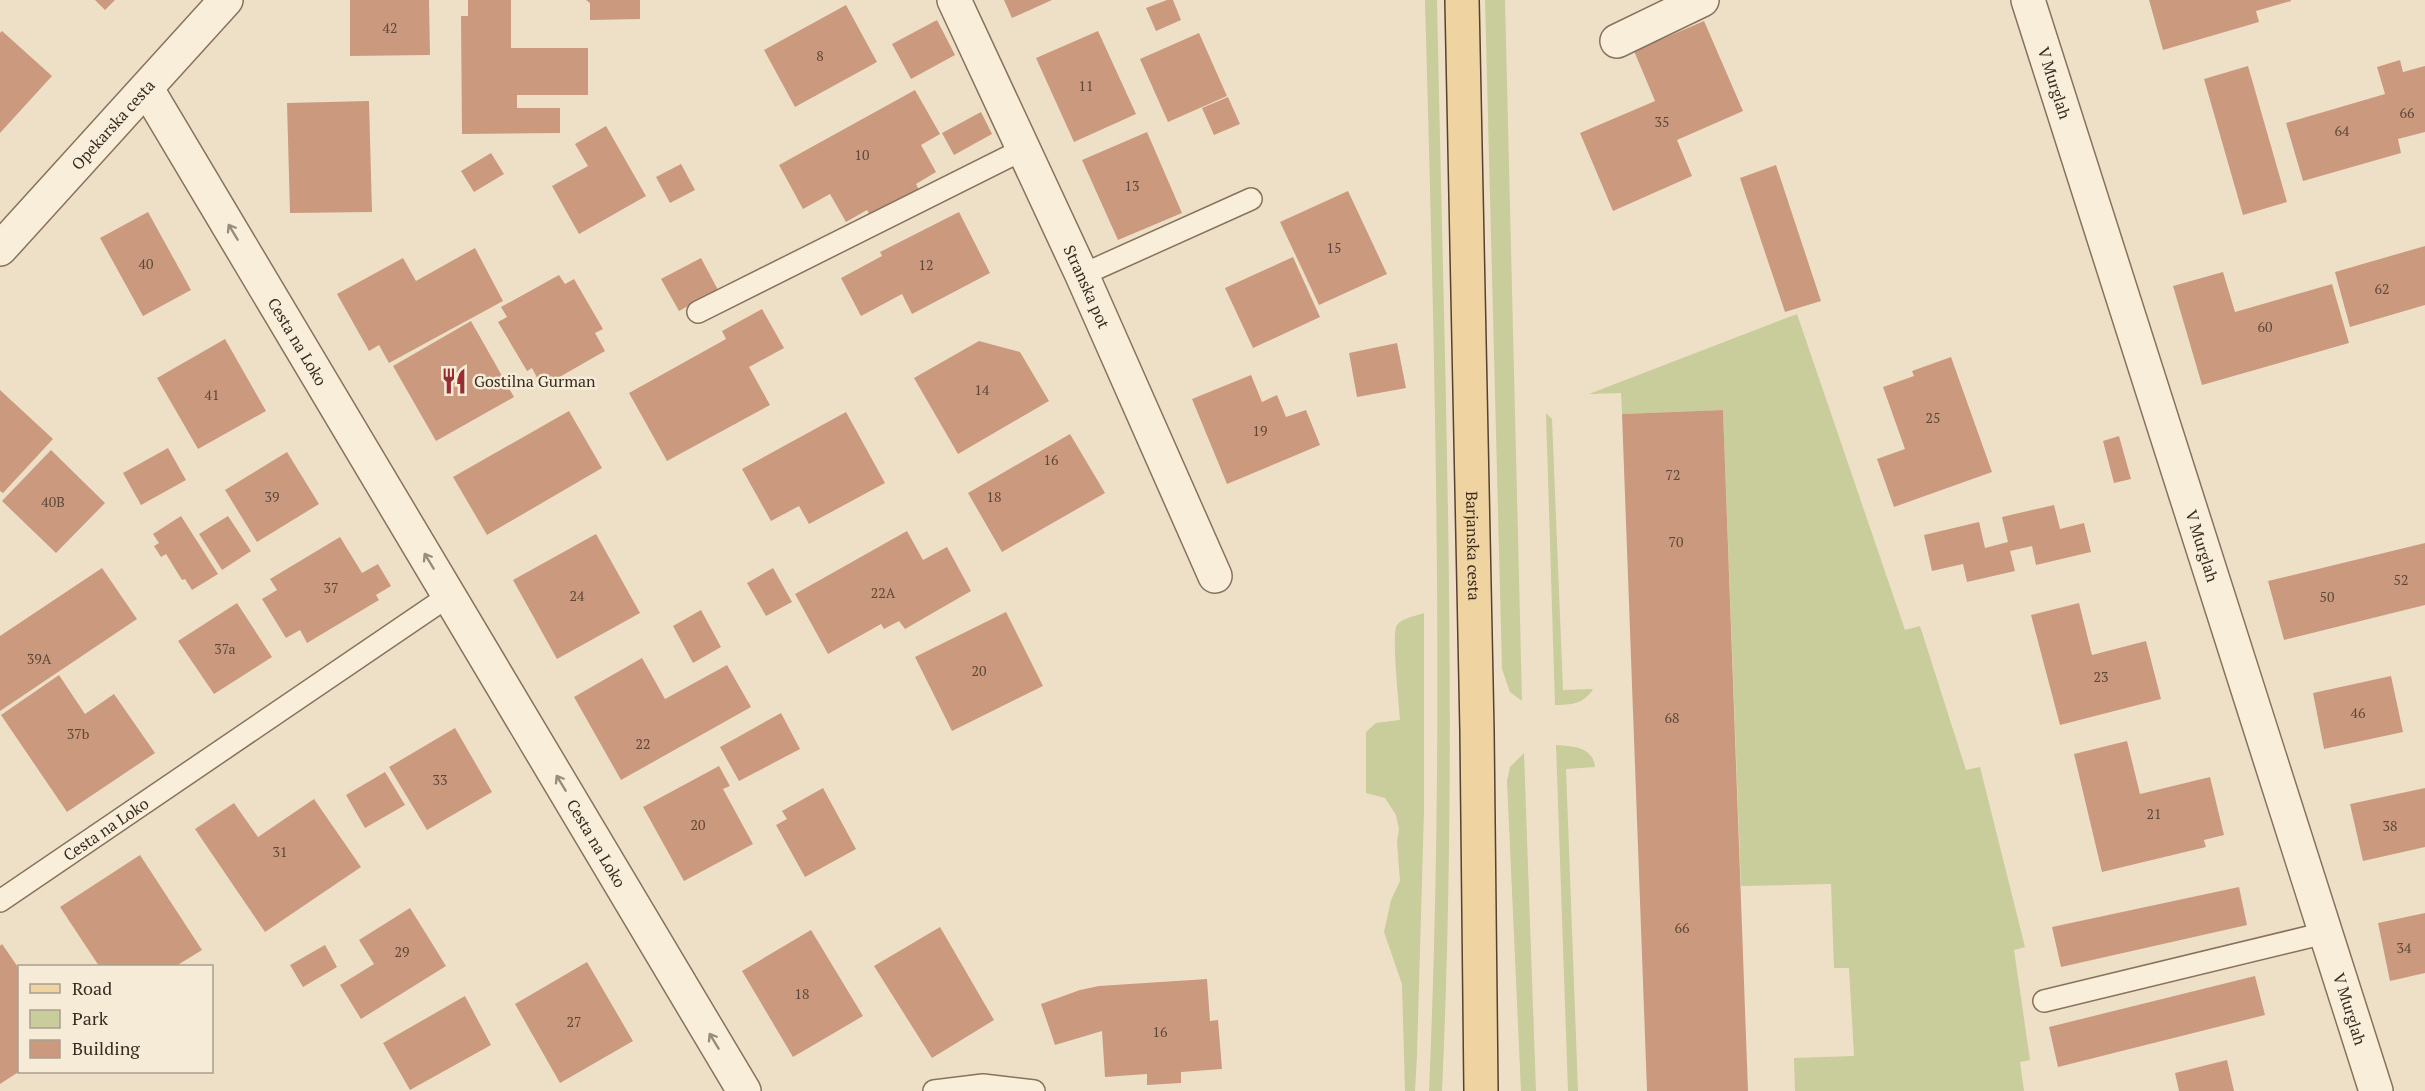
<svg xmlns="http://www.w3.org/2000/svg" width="2425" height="1091" font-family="'PT Serif',serif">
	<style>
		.green { fill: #c9cc9b }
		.building { fill: #cb9a7e }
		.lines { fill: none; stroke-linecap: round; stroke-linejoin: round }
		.service-casing { stroke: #89725d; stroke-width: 24 }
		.minor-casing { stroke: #89725d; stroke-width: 36 }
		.tertiary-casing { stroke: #89725d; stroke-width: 36 }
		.primary-casing { stroke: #574131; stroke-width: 36 }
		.service { stroke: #f8eeda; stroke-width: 21 }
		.minor { stroke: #f8eeda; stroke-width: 33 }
		.tertiary { stroke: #f8eeda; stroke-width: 33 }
		.primary { stroke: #efd3a0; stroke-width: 33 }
		.oneway { stroke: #998c7d }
		.labels { text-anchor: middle; stroke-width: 5; stroke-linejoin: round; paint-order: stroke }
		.number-label { font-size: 14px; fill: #5e4738 }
		.street-label { font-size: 16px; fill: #3a2b20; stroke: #f5ebd7 }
		.poi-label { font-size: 16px; fill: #3a2b20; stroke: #f5ebd7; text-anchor: start }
	</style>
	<rect width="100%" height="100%" fill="#eee0c7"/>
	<g class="green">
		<path d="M1425,0H1437C1444,364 1459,727 1442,1091H1429C1445,727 1435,364 1425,0Z"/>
		<polygon points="1485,0 1505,0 1522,701 1510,692 1502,669"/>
		<polygon points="1797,314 1905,630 1920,626 1966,770 1980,767 2025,947 2014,950 2030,1060 2020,1062 2024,1091 1795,1091 1794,1058 1854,1056 1849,968 1834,968 1831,884 1741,886 1723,410 1622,414 1621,393 1589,394"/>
		<path d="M1546,413L1552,419L1563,690L1593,689C1584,704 1571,705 1555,705Z"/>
		<path d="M1424,613V810L1417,1055L1415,1091H1405L1402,984L1384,932L1391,900L1400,881L1397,842L1399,829L1396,815L1385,798L1366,793V732L1376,723L1400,720C1399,704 1391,632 1397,625C1402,618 1416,616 1424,613Z"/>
		<path d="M1556,745C1573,746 1593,747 1595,767L1566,769L1578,1091H1568Z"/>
		<polygon points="1524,753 1536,1091 1521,1091 1507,781 1510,767"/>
	</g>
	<g class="building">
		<polygon points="95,0 115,0 105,10"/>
		<polygon points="350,0 429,0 430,55 350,56"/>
		<polygon points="468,0 511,0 511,48 588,48 588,95 517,95 517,108 560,108 560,133 462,134 461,16 468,16"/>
		<polygon points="586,0 640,0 640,19 590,20 590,3"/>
		<polygon points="1004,0 1052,0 1012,18"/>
		<polygon points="1167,0 1173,0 1181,20 1156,31 1146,8"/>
		<polygon points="2149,0 2291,0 2291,1 2256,11 2259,22 2163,50"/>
		<polygon points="846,5 877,62 795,107 764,50"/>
		<polygon points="937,20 955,55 911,79 892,44"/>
		<polygon points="1704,21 1743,111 1677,140 1692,176 1613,211 1580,133 1655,101 1634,51"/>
		<polygon points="2,31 52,76 0,133 0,33"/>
		<polygon points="1098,31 1136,114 1074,142 1036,58"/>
		<polygon points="1199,33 1227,96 1168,122 1140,59"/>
		<polygon points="2400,60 2403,72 2425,66 2425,132 2398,139 2401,153 2303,181 2286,123 2385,94 2377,67"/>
		<polygon points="2248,66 2287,202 2243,215 2204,79"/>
		<polygon points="915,90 940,134 921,145 936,172 916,184 919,190 871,217 867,210 846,222 830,194 803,209 779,165"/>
		<polygon points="1228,97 1240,124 1214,135 1202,108"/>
		<polygon points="369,101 372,212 290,213 287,103"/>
		<polygon points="981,112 992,134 954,155 942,133"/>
		<polygon points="606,126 646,196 579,234 552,186 588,166 575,144"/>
		<polygon points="1147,132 1182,213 1118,240 1082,160"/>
		<polygon points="491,153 504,174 474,192 461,171"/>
		<polygon points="681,164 695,190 670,203 656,177"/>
		<polygon points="1776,165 1821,301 1785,312 1740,178"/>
		<polygon points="1348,191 1387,274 1319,305 1280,222"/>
		<polygon points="148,212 191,290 143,316 100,238"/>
		<polygon points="959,212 990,273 912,314 902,294 861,316 841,278 882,256 880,252"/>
		<polygon points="2425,246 2425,305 2350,327 2335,272"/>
		<polygon points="475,248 503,301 389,363 379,345 369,351 337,294 403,258 416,281"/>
		<polygon points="1293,257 1320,317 1253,348 1225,288"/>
		<polygon points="701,258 718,290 679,311 661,279"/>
		<polygon points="2223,272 2235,312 2332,284 2349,343 2202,385 2173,286"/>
		<polygon points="559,275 565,284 574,279 603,329 595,333 605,351 542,387 532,368 527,371 498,322 507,317 501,307"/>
		<polygon points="762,309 784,348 749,367 770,405 667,461 629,393 726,339 722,331"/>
		<polygon points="471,321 514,397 436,441 393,366"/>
		<polygon points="225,339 266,411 198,449 157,378"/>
		<polygon points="979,341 1020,352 1049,401 958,454 914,378"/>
		<polygon points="1397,343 1406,388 1357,397 1349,353"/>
		<polygon points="1951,357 1992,472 1894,507 1877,459 1905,449 1883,387 1914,376 1912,371"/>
		<polygon points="1251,375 1262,402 1277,395 1286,417 1306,410 1320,445 1227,484 1192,399"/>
		<polygon points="0,390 53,439 3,493 0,491"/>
		<polygon points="1723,410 1748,1091 1647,1091 1622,414"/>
		<polygon points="569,411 602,468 487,535 453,477"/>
		<polygon points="846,412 885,483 809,524 799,506 771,521 742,469"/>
		<polygon points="1070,434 1105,493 1002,552 968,493"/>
		<polygon points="2119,436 2131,479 2114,483 2103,441"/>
		<polygon points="168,448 186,480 141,505 123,473"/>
		<polygon points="51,450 105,503 56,553 2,501"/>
		<polygon points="287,452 319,504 257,542 225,490"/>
		<polygon points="2054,505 2060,529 2084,523 2091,552 2036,565 2032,546 2010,551 2015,571 1967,582 1963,564 1932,571 1924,535 1979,522 1985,548 2008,542 2002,517"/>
		<polygon points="181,516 218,574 192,590 185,579 182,580 166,554 161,557 154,546 159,543 153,534"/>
		<polygon points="228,516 251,551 222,570 199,534"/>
		<polygon points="907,531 923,560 947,547 971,591 905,629 899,621 884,629 881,624 828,654 795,594"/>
		<polygon points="596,534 640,613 557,659 513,580"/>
		<polygon points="340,537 362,573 378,564 391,586 376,595 379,600 307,643 300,630 286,638 262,599 277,590 270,579"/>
		<polygon points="2425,543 2425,605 2284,640 2268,581"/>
		<polygon points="102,568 137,619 0,711 0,636"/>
		<polygon points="773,568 792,602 766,616 747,583"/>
		<polygon points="237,603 272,657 214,694 178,641"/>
		<polygon points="2079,603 2092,655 2146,641 2161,699 2060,725 2031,615"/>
		<polygon points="701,610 721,647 693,663 673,626"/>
		<polygon points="1006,612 1043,686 952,731 915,657"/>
		<polygon points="642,658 665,699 727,665 751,707 621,780 574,697"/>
		<polygon points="59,675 85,714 114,694 155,753 67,812 1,715"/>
		<polygon points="2391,676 2403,732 2324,749 2313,693"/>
		<polygon points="781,713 800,749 739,781 720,747"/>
		<polygon points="455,728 492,792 427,830 389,767"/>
		<polygon points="2127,741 2140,794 2210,777 2224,835 2204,840 2206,847 2102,872 2074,754"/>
		<polygon points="719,766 730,786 723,789 753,844 684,881 643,807"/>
		<polygon points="385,772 405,805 365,828 346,795"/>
		<polygon points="823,788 856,849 805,877 776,825 787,819 782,811"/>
		<polygon points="2425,788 2425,847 2363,861 2350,804"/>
		<polygon points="314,799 361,867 265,932 195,829 234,803 258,837"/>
		<polygon points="140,855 202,950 176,966 99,966 60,907"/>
		<polygon points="2239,887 2247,925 2061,967 2052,927"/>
		<polygon points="410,908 446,966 361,1019 340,985 374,964 359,940"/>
		<polygon points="2425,913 2425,973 2390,981 2378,923"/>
		<polygon points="940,927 994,1020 932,1058 874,966"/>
		<polygon points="811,930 863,1016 793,1057 742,971"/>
		<polygon points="2,944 20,970 20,1071 0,1084 0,946"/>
		<polygon points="325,945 337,967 303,987 290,965"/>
		<polygon points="587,962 633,1041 560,1083 515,1004"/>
		<polygon points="2255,976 2265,1015 2058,1067 2049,1027"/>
		<polygon points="1207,979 1210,1021 1218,1020 1222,1069 1181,1072 1181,1083 1147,1085 1147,1074 1105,1077 1102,1031 1055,1045 1041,1004 1080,990 1099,986"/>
		<polygon points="465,996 491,1045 410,1090 383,1043"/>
		<polygon points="2227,1060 2234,1091 2179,1091 2175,1073"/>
	</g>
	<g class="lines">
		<g class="service-casing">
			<g id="service">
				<polyline points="1082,275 1251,199"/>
				<polyline points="698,312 1024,149"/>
				<path id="s1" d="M0,901L450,595"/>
				<polyline points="2044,1001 2325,933"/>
				<polyline points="934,1091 983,1085 1034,1091"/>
			</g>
		</g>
		<g class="minor-casing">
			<g id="minor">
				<path id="s2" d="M954,0L1082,275L1215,576"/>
				<polyline points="1617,41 1702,0"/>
				<path id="s3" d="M147,89L744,1091"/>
			</g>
		</g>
		<g class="tertiary-casing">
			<g id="tertiary">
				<path id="s4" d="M2028,0L2376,1091"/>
				<path id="s5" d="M0,249L226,0"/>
			</g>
		</g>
		<g class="primary-casing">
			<g id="primary">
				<path id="s6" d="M1462,0L1477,731L1481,1091"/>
			</g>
		</g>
		<use href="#service" class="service"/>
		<use href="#minor" class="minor"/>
		<use href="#tertiary" class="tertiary"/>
		<use href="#primary" class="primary"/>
	</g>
	<defs><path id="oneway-shaft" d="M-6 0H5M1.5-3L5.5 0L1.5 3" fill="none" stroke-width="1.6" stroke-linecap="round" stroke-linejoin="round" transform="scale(1.5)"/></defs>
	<g class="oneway">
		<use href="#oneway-shaft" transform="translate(233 232) rotate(-121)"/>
		<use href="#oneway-shaft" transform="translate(429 561) rotate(-121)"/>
		<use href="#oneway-shaft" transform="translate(561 783) rotate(-121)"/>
		<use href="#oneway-shaft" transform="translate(714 1041) rotate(-121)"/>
	</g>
	<defs>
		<g id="restaurant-bare" transform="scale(2.07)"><path d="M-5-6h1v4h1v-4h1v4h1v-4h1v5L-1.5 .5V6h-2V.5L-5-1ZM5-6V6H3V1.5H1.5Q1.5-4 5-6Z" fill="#972e34" stroke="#f5ebd7" stroke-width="2.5" paint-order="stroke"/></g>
	</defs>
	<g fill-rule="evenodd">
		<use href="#restaurant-bare" x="454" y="381"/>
	</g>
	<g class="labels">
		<g class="number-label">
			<text x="390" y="33">42</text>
			<text x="820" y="61">8</text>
			<text x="1086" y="91">11</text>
			<text x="2407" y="118">66</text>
			<text x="1662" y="127">35</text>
			<text x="2342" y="136">64</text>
			<text x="862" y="160">10</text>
			<text x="1132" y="191">13</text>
			<text x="1334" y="253">15</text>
			<text x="146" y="269">40</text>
			<text x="926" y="270">12</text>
			<text x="2382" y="294">62</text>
			<text x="2265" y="332">60</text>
			<text x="982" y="395">14</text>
			<text x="212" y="400">41</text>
			<text x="1933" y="423">25</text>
			<text x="1260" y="436">19</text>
			<text x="1051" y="465">16</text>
			<text x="1673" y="480">72</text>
			<text x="272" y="502">39</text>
			<text x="994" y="502">18</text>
			<text x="53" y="507">40B</text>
			<text x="1676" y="547">70</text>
			<text x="2401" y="585">52</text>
			<text x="331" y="593">37</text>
			<text x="883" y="598">22A</text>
			<text x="577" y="601">24</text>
			<text x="2327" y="602">50</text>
			<text x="225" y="654">37a</text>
			<text x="39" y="664">39A</text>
			<text x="979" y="676">20</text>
			<text x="2101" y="682">23</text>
			<text x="2358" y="718">46</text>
			<text x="1672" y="723">68</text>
			<text x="78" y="739">37b</text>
			<text x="643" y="749">22</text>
			<text x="440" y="785">33</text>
			<text x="2154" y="819">21</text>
			<text x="698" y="830">20</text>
			<text x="2390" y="831">38</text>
			<text x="280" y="857">31</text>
			<text x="1682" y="933">66</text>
			<text x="2404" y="953">34</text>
			<text x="402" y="957">29</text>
			<text x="802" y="999">18</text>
			<text x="574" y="1027">27</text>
			<text x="1160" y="1037">16</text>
		</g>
		<g class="street-label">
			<text dy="6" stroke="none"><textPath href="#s4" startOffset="87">V Murglah</textPath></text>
			<text dy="6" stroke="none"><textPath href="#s5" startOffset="168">Opekarska cesta</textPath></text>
			<text dy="6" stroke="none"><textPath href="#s2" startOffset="316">Stranska pot</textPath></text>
			<text dy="6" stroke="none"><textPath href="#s3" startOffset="294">Cesta na Loko</textPath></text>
			<text dy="6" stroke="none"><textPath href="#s6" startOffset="546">Barjanska cesta</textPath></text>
			<text dy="6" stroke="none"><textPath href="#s4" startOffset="573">V Murglah</textPath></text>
			<text dy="6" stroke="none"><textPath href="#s1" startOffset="128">Cesta na Loko</textPath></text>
			<text dy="6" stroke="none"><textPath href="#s3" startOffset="878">Cesta na Loko</textPath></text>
			<text dy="6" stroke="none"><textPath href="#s4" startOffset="1059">V Murglah</textPath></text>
		</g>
		<g class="poi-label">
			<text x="474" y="387">Gostilna Gurman</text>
		</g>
	</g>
	<rect x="18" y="965" width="195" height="108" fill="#f5ebd7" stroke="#aa9e8e" stroke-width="1.5"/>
	<rect x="30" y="984" width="30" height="9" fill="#efd3a0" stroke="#aa9e8e" stroke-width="1.5"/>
	<text x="72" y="995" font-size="18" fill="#3a2b20">Road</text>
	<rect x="30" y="1010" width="30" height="18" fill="#c9cc9b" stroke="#aa9e8e" stroke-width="1.5"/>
	<text x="72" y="1025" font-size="18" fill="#3a2b20">Park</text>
	<rect x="30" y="1040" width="30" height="18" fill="#cb9a7e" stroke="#aa9e8e" stroke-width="1.5"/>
	<text x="72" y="1055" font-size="18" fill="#3a2b20">Building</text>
</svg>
